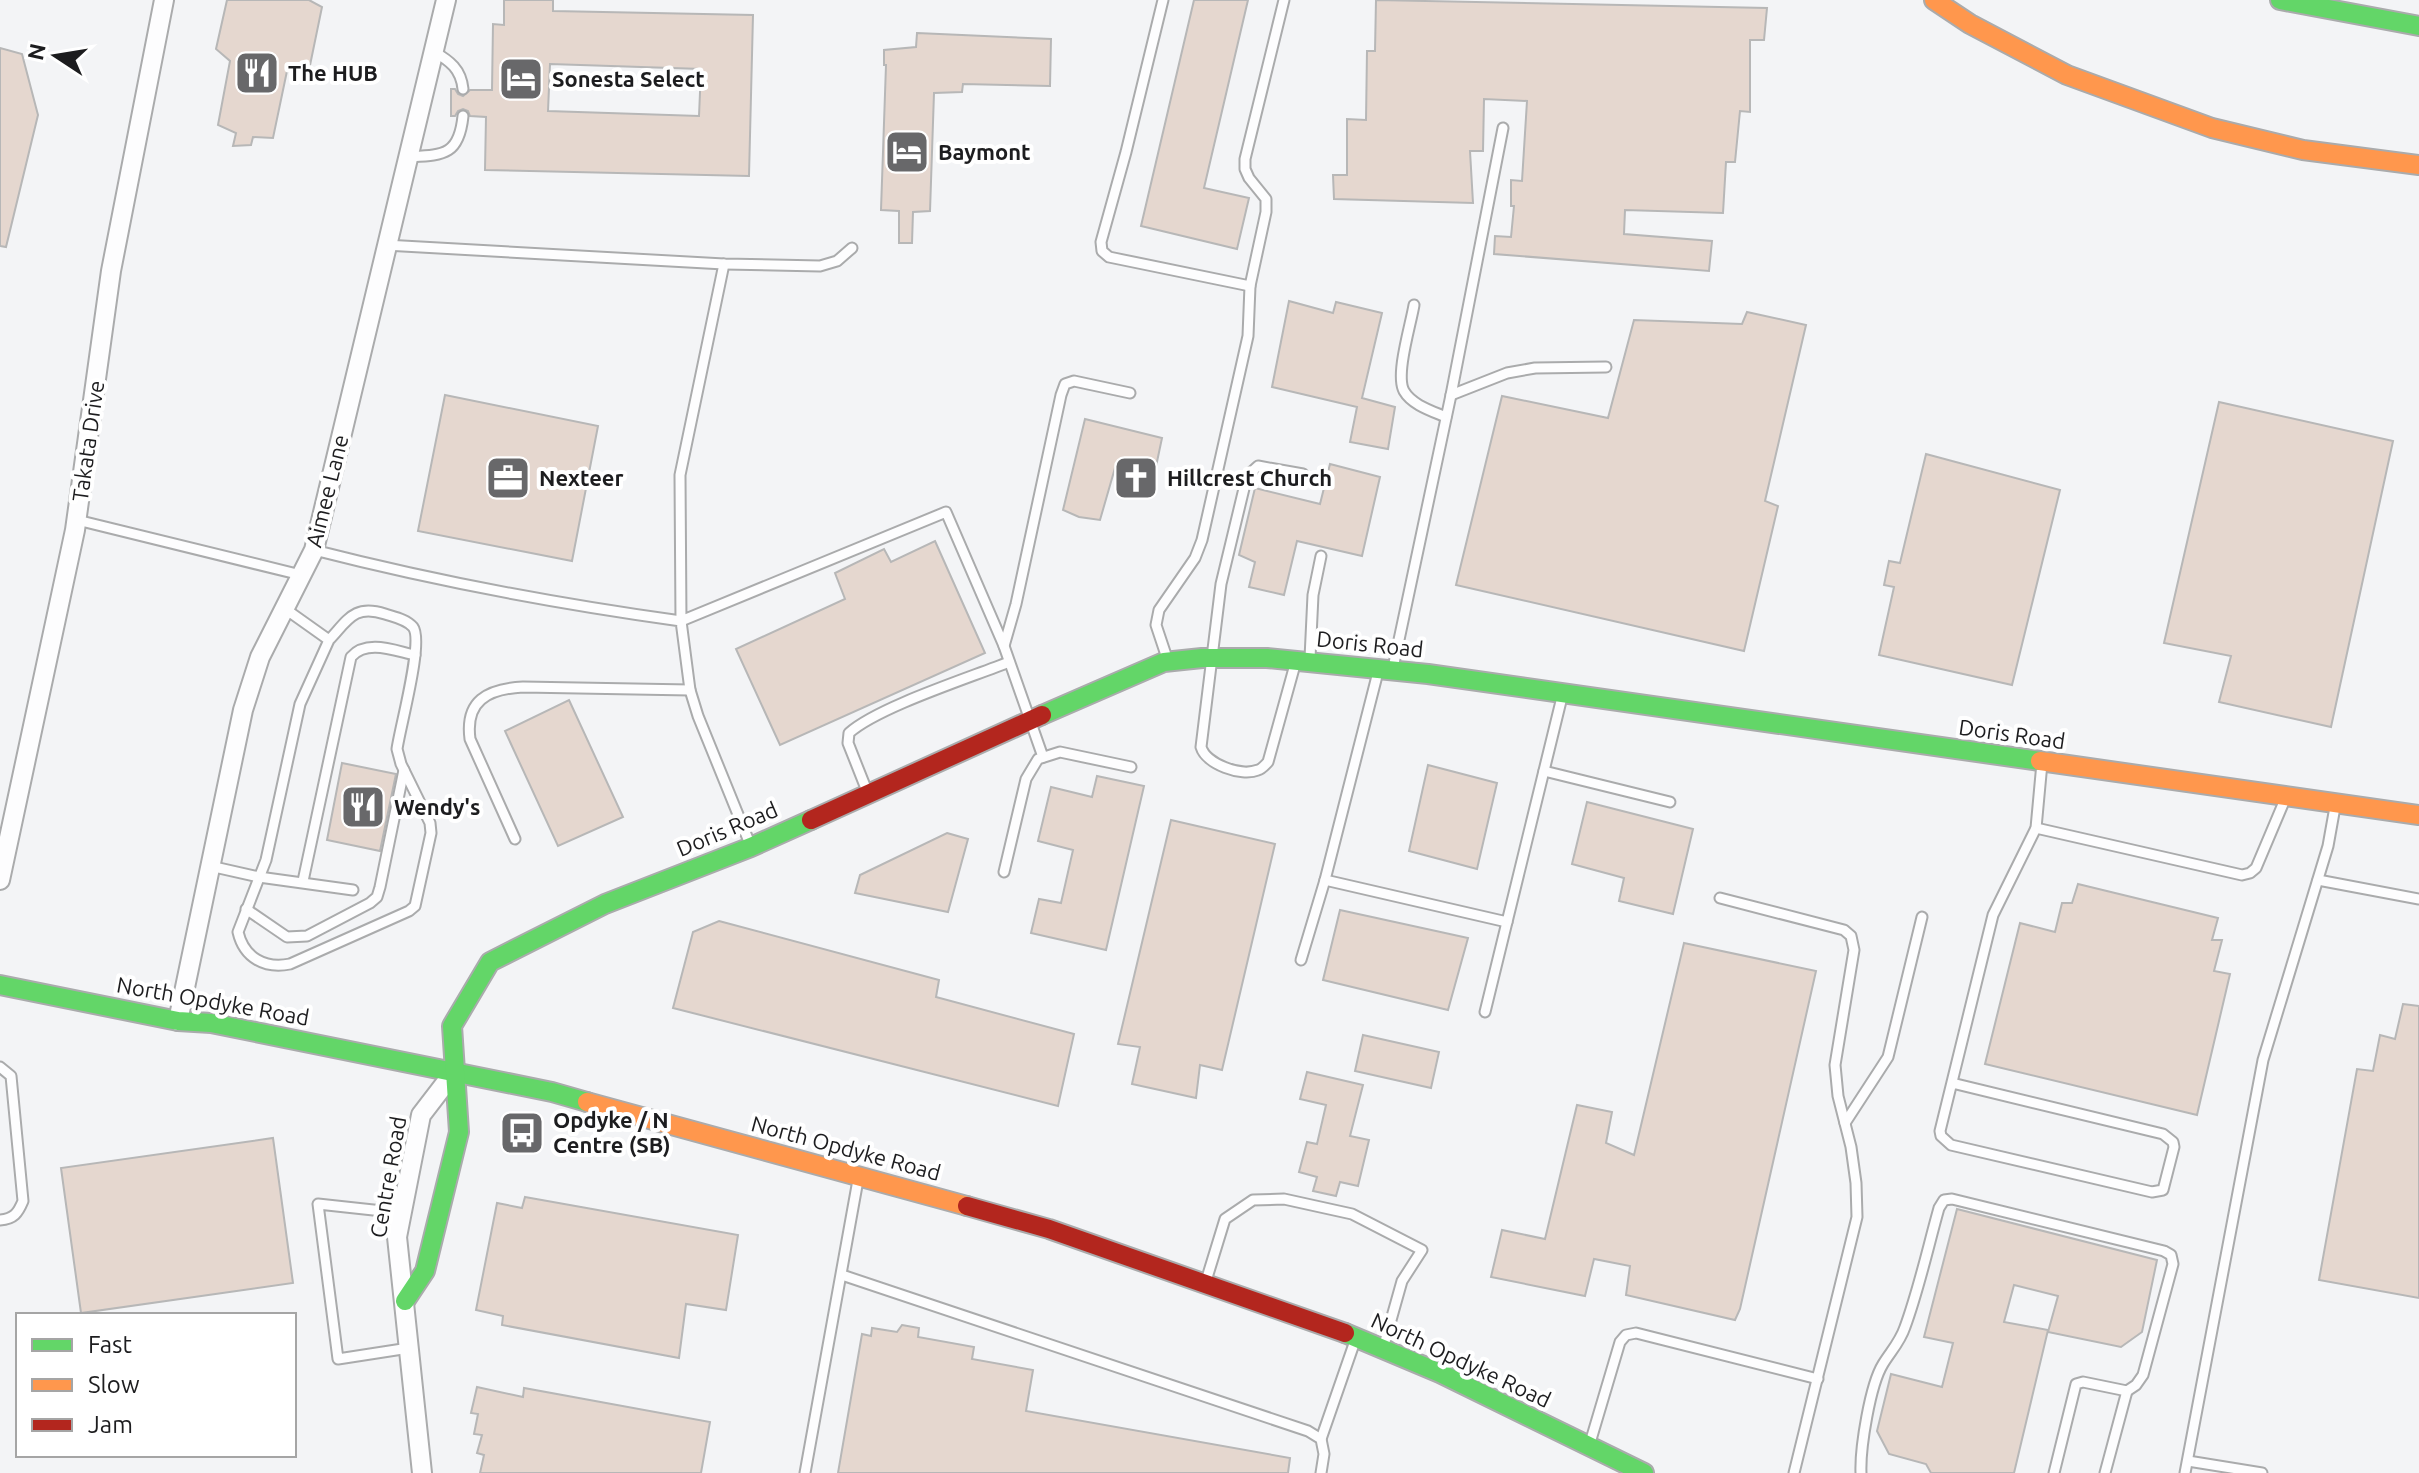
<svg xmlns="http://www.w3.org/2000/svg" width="2419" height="1473" font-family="Ubuntu,sans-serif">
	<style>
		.building { fill: #e5d7cf; stroke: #b7b7b7; stroke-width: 2; fill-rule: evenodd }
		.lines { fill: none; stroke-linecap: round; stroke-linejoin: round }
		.lane-casing { stroke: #aaabac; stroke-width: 13 }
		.street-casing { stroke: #aaabac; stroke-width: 22 }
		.fast-casing { stroke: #aaabac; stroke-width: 22 }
		.slow-casing { stroke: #aaabac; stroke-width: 22 }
		.jam-casing { stroke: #aaabac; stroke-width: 22 }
		.lane { stroke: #fdfdfe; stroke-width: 9 }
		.street { stroke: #fdfdfe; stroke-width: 18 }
		.fast { stroke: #63d668; stroke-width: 18 }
		.slow { stroke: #ff974d; stroke-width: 18 }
		.jam { stroke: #b3261e; stroke-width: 18 }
		.labels { text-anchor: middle; stroke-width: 8; stroke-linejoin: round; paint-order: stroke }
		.poi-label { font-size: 22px; font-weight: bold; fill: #1d1d1f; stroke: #fff; text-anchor: start }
		.street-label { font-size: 22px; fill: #1d1d1f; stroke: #fff }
	</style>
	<rect width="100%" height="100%" fill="#f3f4f6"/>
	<g class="building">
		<polygon points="227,0 309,0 322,7 308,75 287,71 273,138 253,137 251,145 233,146 236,133 218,125 230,61 216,49"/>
		<path d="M504,0H553V11L753,15L749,176L485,170L486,117L470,116L468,111L463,109L458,111L455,116H451V89H455L458,94L463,96L470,90H492L493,24L504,25ZM550,64L701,69L699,116L548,111Z"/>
		<polygon points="1194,0 1248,0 1204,188 1249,198 1237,249 1141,226"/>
		<polygon points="1376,0 1767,8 1764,40 1750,40 1750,112 1740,111 1735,162 1726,162 1723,213 1625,210 1624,234 1712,241 1709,271 1494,254 1495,236 1511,237 1514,206 1511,206 1511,180 1522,181 1527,101 1484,99 1483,151 1470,151 1473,203 1334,199 1333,175 1347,175 1347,119 1366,120 1367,51 1375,51"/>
		<polygon points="917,33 1051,39 1050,86 963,84 962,92 934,93 930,211 913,212 912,243 899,243 899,211 881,210 886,65 884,65 884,50 916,47"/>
		<polygon points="0,48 22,54 38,115 6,247 0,246"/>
		<polygon points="1289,301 1333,313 1336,302 1382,313 1362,398 1395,407 1388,449 1350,442 1357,407 1272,387"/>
		<polygon points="1747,312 1806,325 1765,501 1778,506 1744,651 1456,585 1502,396 1608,418 1634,320 1742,324"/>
		<polygon points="445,395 598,426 572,561 418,531"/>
		<polygon points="2219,402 2393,441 2331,727 2219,702 2231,656 2164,643"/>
		<polygon points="1085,419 1162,438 1154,476 1115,468 1100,520 1079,517 1063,510"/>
		<polygon points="1926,454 2060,490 2012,685 1879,655 1894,587 1884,585 1889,561 1900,563"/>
		<polygon points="1330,464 1380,477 1362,556 1297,541 1284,595 1249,587 1255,562 1239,555 1255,488 1320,504"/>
		<polygon points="935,541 985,653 780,745 736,649 845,599 835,573 884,549 891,562"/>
		<polygon points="569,700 623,817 558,846 505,731"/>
		<polygon points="342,763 396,774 380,851 327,840"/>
		<polygon points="1428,765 1497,783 1477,869 1409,851"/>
		<polygon points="1097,776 1144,786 1106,950 1031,933 1039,899 1061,903 1073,850 1038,841 1051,787 1092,797"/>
		<polygon points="1587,802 1693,829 1673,914 1619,901 1624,878 1572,864"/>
		<polygon points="1171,820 1275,844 1222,1070 1200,1065 1196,1098 1132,1084 1140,1047 1118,1044"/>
		<polygon points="947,833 968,839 948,912 855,893 860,875"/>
		<polygon points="2078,884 2218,918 2212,940 2222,940 2214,971 2230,974 2197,1115 1985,1064 2020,923 2055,932 2062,903 2072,903"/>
		<polygon points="1340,910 1468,938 1448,1010 1323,980"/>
		<polygon points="719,921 939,980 936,997 1074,1034 1058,1106 673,1008 693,932"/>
		<polygon points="1684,943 1816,971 1740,1309 1735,1320 1626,1295 1630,1266 1594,1259 1585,1296 1491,1277 1502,1230 1545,1239 1577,1105 1612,1112 1606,1143 1634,1155"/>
		<polygon points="2403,1004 2419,1006 2419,1298 2319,1280 2357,1069 2373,1071 2380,1035 2395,1039"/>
		<polygon points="1363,1035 1439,1052 1431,1088 1355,1071"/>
		<polygon points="1307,1072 1363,1085 1350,1136 1369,1140 1358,1186 1340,1182 1336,1196 1313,1191 1317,1177 1299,1172 1307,1142 1317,1144 1326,1105 1300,1099"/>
		<polygon points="273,1138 293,1283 81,1313 61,1168"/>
		<polygon points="525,1197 738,1235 726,1310 686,1304 679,1358 502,1325 503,1316 476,1310 497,1203 522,1208"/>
		<polygon points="1957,1209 2157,1260 2142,1332 2121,1347 2048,1332 2058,1296 2014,1285 2004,1322 2048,1330 2014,1473 1931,1473 1926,1464 1889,1454 1877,1431 1891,1374 1942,1387 1953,1343 1924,1337"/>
		<polygon points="902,1325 919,1328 918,1337 974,1347 972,1359 1033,1370 1026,1411 1290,1458 1288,1473 838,1473 862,1334 871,1336 872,1328 897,1332"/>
		<polygon points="477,1387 523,1397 524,1388 710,1422 701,1473 480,1473 484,1455 477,1453 482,1435 474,1434 478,1414 471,1413"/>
	</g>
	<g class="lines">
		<g class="lane-casing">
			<g id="lane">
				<polyline points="1163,0 1126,152 1101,242 1102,251 1109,257 1250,286"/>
				<path d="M433,51C450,61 461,69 463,89"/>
				<path d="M408,157C443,155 459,156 463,116"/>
				<polyline points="385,245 724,264 820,266 837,261 852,248"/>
				<polyline points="724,264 680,475 681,621 946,512 1004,646 1043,757"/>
				<path d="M1414,305C1411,324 1395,375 1404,391C1412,405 1432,411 1446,417"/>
				<polyline points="1451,395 1507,373 1535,368 1606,367"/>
				<polyline points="77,520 301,575"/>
				<path d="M314,550C435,581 558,604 681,621L690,690L698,716L750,844"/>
				<path d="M284,608L329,640C348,620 354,604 385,614C394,617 406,619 413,627C424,641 400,727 397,749L401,764L430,823L431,833L415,906L409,911L290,964C265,969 244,958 238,932L266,860L300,704L329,640"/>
				<polyline points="1004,646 1016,604 1061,395 1065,384 1074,381 1130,393"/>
				<polyline points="1167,658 1156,625 1159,610 1195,558 1202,540 1248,336 1250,286 1266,212 1266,199 1249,178 1245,169 1245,159 1284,0"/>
				<polyline points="1310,658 1313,595 1321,556"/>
				<path d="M1296,661L1268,762C1265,765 1262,769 1258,770C1241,777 1206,764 1201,747L1221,584L1247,476L1258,466L1303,474"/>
				<polyline points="1393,668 1451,395 1503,128"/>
				<polyline points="1378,672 1325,880 1507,922 1562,697"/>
				<polyline points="1544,771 1670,802"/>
				<path d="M867,791L848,743L849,733C878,707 969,678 1009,662"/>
				<polyline points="2036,828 2242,875 2250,873 2256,868 2286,797"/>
				<path d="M515,839L470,739C465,701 487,689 523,687L690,690"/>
				<polyline points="210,866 259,877 353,890"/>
				<polyline points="1004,872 1026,779 1038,759 1060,752 1131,767"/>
				<polyline points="2318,880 2419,899"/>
				<path d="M303,881L351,657C367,639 395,651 415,655"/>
				<polyline points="1720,898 1844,930 1851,936 1854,950 1835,1065 1838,1096 1851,1147 1856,1183 1857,1217 1794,1473"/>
				<polyline points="246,909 287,937 307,936 370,903 377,897 380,887 404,770"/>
				<polyline points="1301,960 1325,880"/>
				<polyline points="1485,1012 1507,922"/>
				<path d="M0,1067L11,1076L23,1201C18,1213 14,1219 0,1220"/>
				<polyline points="1952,1083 2163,1134 2173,1142 2174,1147 2163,1190 2152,1192 1951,1145 1941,1136 1940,1131 1993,915 2036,828 2042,763"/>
				<polyline points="1845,1123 1888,1057 1922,917"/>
				<polyline points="401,1213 318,1204 338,1359 409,1348"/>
				<polyline points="842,1275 1308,1431 1321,1439 1324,1454 1321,1473"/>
				<polyline points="1206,1281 1225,1219 1253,1200 1284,1199 1352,1214 1422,1250 1402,1281 1384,1345"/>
				<polyline points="1321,1439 1355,1341"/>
				<polyline points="1590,1443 1620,1342 1626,1335 1636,1333 1818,1379"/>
				<polyline points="2188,1461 2262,1473"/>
				<polyline points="805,1473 858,1180"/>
				<path d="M1861,1473C1860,1448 1870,1385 1883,1364C1891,1351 1900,1342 1905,1327C1919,1289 1928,1247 1939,1208L1944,1200L1952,1199L2164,1251L2171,1255L2173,1264L2143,1375L2136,1385L2127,1391L2083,1382L2076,1384L2054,1473"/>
				<polyline points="2105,1473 2127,1391"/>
				<polyline points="2185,1473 2263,1060 2328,846 2335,807"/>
			</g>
		</g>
		<g class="street-casing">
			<g id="street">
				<polyline points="0,880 75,530 111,271 164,0"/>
				<polyline points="178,1021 243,710 260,657 314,550 446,0"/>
				<polyline points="422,1473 397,1237 421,1115 454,1072"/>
			</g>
		</g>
		<g class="fast-casing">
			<g id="fast">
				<polyline points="2280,0 2419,26"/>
				<polyline points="1042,715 1164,662 1202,658 1267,658 1428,674 2040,761"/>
				<polyline points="0,985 178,1021 211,1023 552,1092 587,1102"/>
				<polyline points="405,1301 425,1271 459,1132 452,1026 490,962 605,904 751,847 811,820"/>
				<polyline points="1345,1333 1440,1373 1644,1473"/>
			</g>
		</g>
		<g class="slow-casing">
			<g id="slow">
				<polyline points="1934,0 1970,24 2067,75 2212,128 2303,150 2419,165"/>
				<polyline points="2040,761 2419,815"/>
				<polyline points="587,1102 967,1206"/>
			</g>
		</g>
		<g class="jam-casing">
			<g id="jam">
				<polyline points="811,820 1042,715"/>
				<polyline points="967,1206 1049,1229 1345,1333"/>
			</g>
		</g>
		<use href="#lane" class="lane"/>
		<use href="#street" class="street"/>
		<use href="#fast" class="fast"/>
		<use href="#slow" class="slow"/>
		<use href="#jam" class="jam"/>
	</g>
	<defs>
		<g id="restaurant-square" transform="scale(2.3)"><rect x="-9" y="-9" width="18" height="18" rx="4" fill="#68686a" stroke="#fff"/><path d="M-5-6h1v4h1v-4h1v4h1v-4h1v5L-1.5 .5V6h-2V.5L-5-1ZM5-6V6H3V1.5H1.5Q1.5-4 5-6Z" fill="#fff"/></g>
		<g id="hotel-square" transform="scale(2.3)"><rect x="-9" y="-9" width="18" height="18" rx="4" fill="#68686a" stroke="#fff"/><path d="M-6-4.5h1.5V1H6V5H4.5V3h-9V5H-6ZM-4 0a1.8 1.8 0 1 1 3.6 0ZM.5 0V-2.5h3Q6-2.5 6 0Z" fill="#fff"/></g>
		<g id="office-square" transform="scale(2.3)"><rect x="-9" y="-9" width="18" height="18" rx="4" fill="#68686a" stroke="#fff"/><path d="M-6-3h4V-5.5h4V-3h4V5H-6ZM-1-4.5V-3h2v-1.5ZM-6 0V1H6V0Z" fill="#fff"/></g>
		<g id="church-square" transform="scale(2.3)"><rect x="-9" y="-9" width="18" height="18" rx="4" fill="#68686a" stroke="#fff"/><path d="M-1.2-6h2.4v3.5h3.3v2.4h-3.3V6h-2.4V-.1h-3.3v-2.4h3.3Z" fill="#fff"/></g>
		<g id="bus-square" transform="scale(2.3)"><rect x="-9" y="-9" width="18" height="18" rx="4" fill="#68686a" stroke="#fff"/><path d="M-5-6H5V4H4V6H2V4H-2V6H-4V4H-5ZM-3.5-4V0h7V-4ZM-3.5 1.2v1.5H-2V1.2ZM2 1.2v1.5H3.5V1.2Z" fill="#fff"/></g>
	</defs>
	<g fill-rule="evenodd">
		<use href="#restaurant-square" x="257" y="73"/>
		<use href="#hotel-square" x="521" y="79"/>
		<use href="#hotel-square" x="907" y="152"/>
		<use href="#office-square" x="508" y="478"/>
		<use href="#church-square" x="1136" y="478"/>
		<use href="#restaurant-square" x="363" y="807"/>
		<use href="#bus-square" x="522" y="1133"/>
	</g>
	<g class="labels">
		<g class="poi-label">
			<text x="288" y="81">The HUB</text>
			<text x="552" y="87">Sonesta Select</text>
			<text x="938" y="160">Baymont</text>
			<text x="539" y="486">Nexteer</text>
			<text x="1167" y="486">Hillcrest Church</text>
			<text x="394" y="815">Wendy's</text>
			<text x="553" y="1128">Opdyke / N<tspan x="553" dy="25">Centre (SB)</tspan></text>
		</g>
		<g class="street-label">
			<text transform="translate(88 441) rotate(-82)" y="8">Takata Drive</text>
			<text transform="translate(327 491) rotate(-76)" y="8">Aimee Lane</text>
			<text transform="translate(1370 644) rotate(6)" y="8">Doris Road</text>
			<text transform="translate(2012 734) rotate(8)" y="8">Doris Road</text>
			<text transform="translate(727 829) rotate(-23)" y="8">Doris Road</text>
			<text transform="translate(213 1001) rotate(10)" y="8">North Opdyke Road</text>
			<text transform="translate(846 1148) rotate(15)" y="8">North Opdyke Road</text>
			<text transform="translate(388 1177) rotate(-80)" y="8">Centre Road</text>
			<text transform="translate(1461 1360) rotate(25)" y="8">North Opdyke Road</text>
		</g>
	</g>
	<rect x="16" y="1313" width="280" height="144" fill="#ffffff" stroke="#a5a5a5" stroke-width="2"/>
	<rect x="32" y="1339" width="40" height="12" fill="#63d668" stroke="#a5a5a5" stroke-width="2"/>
	<text x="88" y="1353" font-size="24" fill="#1d1d1f">Fast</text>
	<rect x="32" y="1379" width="40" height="12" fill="#ff974d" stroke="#a5a5a5" stroke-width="2"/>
	<text x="88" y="1393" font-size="24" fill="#1d1d1f">Slow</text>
	<rect x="32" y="1419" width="40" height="12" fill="#b3261e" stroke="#a5a5a5" stroke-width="2"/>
	<text x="88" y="1433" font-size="24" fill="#1d1d1f">Jam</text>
	<g transform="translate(56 56) rotate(282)" stroke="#ffffff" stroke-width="6" paint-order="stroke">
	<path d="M0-6L14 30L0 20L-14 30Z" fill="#1d1d1f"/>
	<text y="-12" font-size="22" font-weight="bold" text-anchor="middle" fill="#1d1d1f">N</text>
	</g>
</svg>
